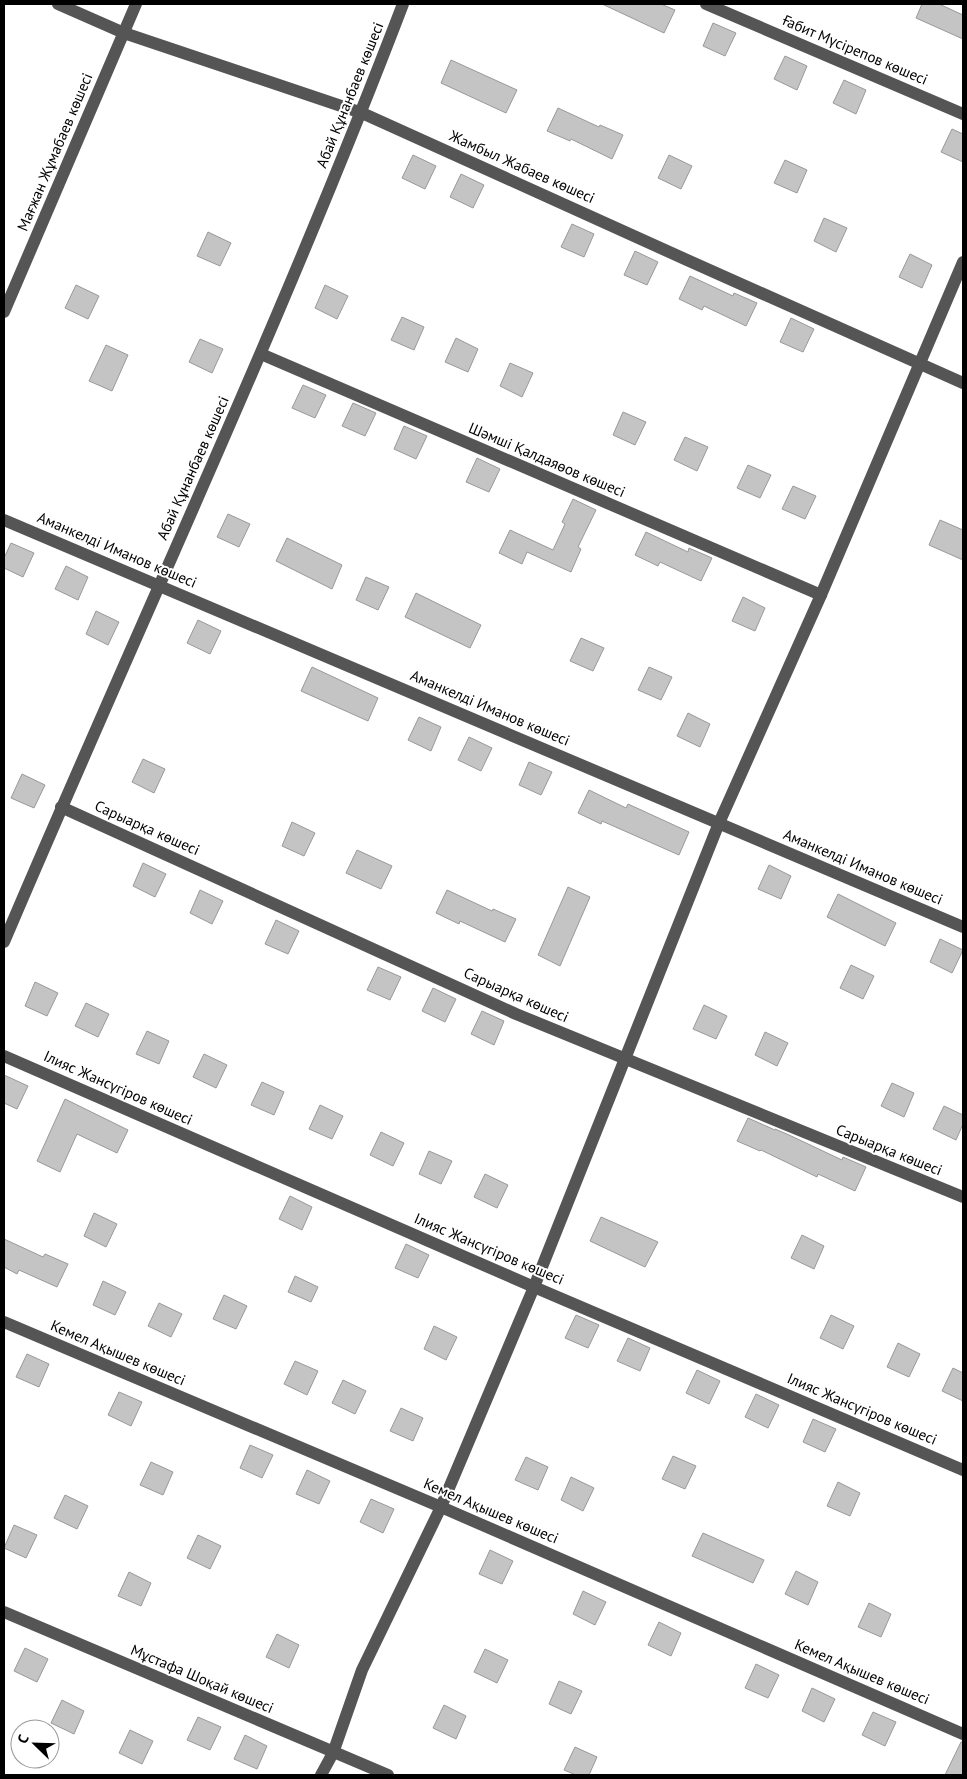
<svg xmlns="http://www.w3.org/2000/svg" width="967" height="1779" font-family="'PT Sans',sans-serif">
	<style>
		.building { fill: #c4c4c4; stroke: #999 }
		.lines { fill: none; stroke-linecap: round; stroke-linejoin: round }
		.minor { stroke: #555; stroke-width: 12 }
		.labels { text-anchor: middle; stroke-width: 4; stroke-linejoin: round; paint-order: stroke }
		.street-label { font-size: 15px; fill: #000; stroke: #fff }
	</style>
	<rect width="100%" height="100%" fill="#fff"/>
	<g class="building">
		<polygon points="602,4 661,4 675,10 664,33"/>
		<polygon points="922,4 939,4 963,15 963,39 916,18"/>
		<polygon points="713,23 736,33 725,56 703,46"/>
		<polygon points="785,56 807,66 797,90 774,79"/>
		<polygon points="451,60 517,90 506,113 441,83"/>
		<polygon points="844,80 866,90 856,114 833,103"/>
		<polygon points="558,108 599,127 600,125 623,135 612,159 571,139 570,141 547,131"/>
		<polygon points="952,129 963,134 963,162 941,152"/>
		<polygon points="413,155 436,166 425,189 402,178"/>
		<polygon points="669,155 692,166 681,189 658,178"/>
		<polygon points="785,160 807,170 797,193 774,183"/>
		<polygon points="461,174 484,185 473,208 450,197"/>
		<polygon points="824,218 847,228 836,252 814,241"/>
		<polygon points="572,224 594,234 584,257 561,247"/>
		<polygon points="208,232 231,243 220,266 197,256"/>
		<polygon points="635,251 658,262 647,285 624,275"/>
		<polygon points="910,254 932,265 922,288 899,277"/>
		<polygon points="690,276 733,296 734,293 757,303 746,326 704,306 702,310 679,299"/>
		<polygon points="76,285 99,296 88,319 65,308"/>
		<polygon points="325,285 348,296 337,319 315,308"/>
		<polygon points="402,317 424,327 414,350 391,340"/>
		<polygon points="791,318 814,329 803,352 780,342"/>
		<polygon points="456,338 478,349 468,372 445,362"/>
		<polygon points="200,339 223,349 212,373 189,362"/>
		<polygon points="106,345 128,355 112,391 89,381"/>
		<polygon points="510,363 533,373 522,397 500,386"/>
		<polygon points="303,385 326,395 315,418 292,408"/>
		<polygon points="353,403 376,413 365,436 342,426"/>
		<polygon points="623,412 646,422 635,445 613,435"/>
		<polygon points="404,426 427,436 416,459 394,449"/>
		<polygon points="685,437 708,447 697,471 674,460"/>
		<polygon points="477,458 500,469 489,492 466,482"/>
		<polygon points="748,465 771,475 760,498 737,488"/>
		<polygon points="793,486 816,496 805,519 782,509"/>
		<polygon points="573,499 596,510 578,547 581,549 571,572 527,552 522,564 499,553 510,530 553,550 565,524 562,522"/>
		<polygon points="228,514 250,524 239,547 217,537"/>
		<polygon points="940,520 963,530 963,560 929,545"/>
		<polygon points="646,532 688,552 689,548 712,558 701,581 660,562 658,566 635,555"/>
		<polygon points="287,538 342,565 332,589 276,561"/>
		<polygon points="11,543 34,553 23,577 4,568 4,558"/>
		<polygon points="66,566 88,577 78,600 55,589"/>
		<polygon points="366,577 389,587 378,610 356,600"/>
		<polygon points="416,593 481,625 470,648 405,617"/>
		<polygon points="743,597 765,608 755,631 732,621"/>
		<polygon points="96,611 119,622 108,645 86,634"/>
		<polygon points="198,620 221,631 210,654 187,643"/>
		<polygon points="581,638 604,648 593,671 570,661"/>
		<polygon points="312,667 378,698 368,721 301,691"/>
		<polygon points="649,667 672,677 661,700 638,690"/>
		<polygon points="688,713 710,724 700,747 677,736"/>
		<polygon points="419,717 441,727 431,751 408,740"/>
		<polygon points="469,737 492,748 481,771 458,760"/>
		<polygon points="143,759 165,769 154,793 132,782"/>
		<polygon points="529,762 552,772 541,795 519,785"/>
		<polygon points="22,774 45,785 34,808 11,798"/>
		<polygon points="589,790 626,808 628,804 689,832 679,855 602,821 601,824 578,813"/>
		<polygon points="292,822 315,833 304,856 282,846"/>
		<polygon points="357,850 392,866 381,889 346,873"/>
		<polygon points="143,863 166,874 155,897 133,886"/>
		<polygon points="769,865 791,876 781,899 758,889"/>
		<polygon points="568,887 590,897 560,966 538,955"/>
		<polygon points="200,890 223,901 212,924 190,913"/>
		<polygon points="447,890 492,911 493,909 516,919 505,942 460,921 459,924 436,913"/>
		<polygon points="838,894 896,923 885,946 827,917"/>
		<polygon points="276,920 299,931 288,954 265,944"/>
		<polygon points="940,939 963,950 952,973 930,962"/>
		<polygon points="851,965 874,976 863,999 840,988"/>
		<polygon points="378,967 401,977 390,1000 367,990"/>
		<polygon points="35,982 58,993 47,1016 25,1006"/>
		<polygon points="433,988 456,999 445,1022 422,1011"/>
		<polygon points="86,1003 109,1014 98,1037 75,1026"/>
		<polygon points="704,1005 727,1016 716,1039 693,1029"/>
		<polygon points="482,1011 504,1021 494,1045 471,1034"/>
		<polygon points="147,1031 169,1041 159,1064 136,1054"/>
		<polygon points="765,1032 788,1043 777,1066 755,1055"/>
		<polygon points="204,1054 227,1065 216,1088 193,1077"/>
		<polygon points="4,1075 28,1086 17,1109 4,1103"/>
		<polygon points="262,1082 284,1092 274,1115 251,1105"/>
		<polygon points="892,1083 914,1093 904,1117 881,1106"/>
		<polygon points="65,1099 128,1130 117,1153 77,1134 60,1172 37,1161"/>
		<polygon points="320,1105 343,1116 332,1139 309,1129"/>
		<polygon points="944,1106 963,1115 963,1124 956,1140 933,1129"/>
		<polygon points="748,1118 775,1130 775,1129 789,1135 842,1160 843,1157 866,1167 855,1191 818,1174 817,1177 761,1150 760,1151 737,1141"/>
		<polygon points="381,1132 404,1143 393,1166 370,1155"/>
		<polygon points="429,1151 452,1161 441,1184 419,1174"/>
		<polygon points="485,1174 508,1185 497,1208 474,1197"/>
		<polygon points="290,1196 312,1207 302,1230 279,1219"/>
		<polygon points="94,1213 117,1224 106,1247 84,1236"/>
		<polygon points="601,1217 658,1242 645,1267 590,1241"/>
		<polygon points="802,1235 824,1246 814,1269 791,1258"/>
		<polygon points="4,1239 43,1257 45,1254 68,1264 57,1287 19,1270 17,1274 4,1267"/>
		<polygon points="406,1244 429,1255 418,1278 395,1268"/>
		<polygon points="295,1276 318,1287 311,1302 288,1292"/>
		<polygon points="103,1281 126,1292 115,1315 93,1305"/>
		<polygon points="224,1295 247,1306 236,1329 213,1319"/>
		<polygon points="159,1303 182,1314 171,1337 148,1326"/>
		<polygon points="576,1315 599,1325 588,1348 565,1338"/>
		<polygon points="831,1315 854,1326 843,1349 820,1338"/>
		<polygon points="434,1326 457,1337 446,1360 424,1349"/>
		<polygon points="628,1338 650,1348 640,1371 617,1361"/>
		<polygon points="898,1343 920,1354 909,1377 887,1367"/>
		<polygon points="27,1354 49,1364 39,1387 16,1377"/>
		<polygon points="295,1361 318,1371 307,1395 284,1384"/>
		<polygon points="953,1368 963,1373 963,1401 942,1391"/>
		<polygon points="697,1370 720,1381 709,1404 686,1393"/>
		<polygon points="343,1380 366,1391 355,1414 332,1403"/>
		<polygon points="119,1392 142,1402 131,1426 108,1415"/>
		<polygon points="756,1394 779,1405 768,1428 745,1417"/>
		<polygon points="401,1408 423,1418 413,1441 390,1431"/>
		<polygon points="813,1419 836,1429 825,1452 803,1442"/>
		<polygon points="250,1445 273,1455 262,1478 240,1468"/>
		<polygon points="673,1456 696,1466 685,1489 662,1479"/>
		<polygon points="526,1457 548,1467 538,1490 515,1480"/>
		<polygon points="151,1462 173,1472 163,1495 140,1485"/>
		<polygon points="307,1470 330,1481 319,1504 296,1494"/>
		<polygon points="571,1477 594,1488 583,1511 561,1500"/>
		<polygon points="838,1482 860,1493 850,1516 827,1506"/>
		<polygon points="65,1495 88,1506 77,1529 54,1518"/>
		<polygon points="371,1499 394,1509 383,1533 360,1522"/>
		<polygon points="14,1525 37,1535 26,1558 4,1548"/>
		<polygon points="703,1533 764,1560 753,1583 692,1556"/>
		<polygon points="198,1535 221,1546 210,1569 187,1558"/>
		<polygon points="490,1550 513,1561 502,1584 479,1574"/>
		<polygon points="796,1571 818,1582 808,1605 785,1594"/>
		<polygon points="129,1572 151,1583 141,1606 118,1596"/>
		<polygon points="583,1591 606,1602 595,1625 573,1614"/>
		<polygon points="869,1603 891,1614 881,1637 858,1627"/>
		<polygon points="659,1622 681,1633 671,1656 648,1645"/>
		<polygon points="277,1634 299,1645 289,1668 266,1657"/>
		<polygon points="25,1648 48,1659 37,1682 14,1671"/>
		<polygon points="485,1649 508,1660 497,1683 474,1672"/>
		<polygon points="756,1664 779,1675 768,1698 745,1688"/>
		<polygon points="559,1681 582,1691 571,1714 549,1704"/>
		<polygon points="812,1688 835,1699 824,1722 802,1711"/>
		<polygon points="62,1700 84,1711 74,1734 51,1723"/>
		<polygon points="444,1705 466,1716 456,1739 433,1728"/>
		<polygon points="873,1712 896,1722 885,1746 862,1735"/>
		<polygon points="198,1717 221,1727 210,1750 187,1740"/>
		<polygon points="130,1730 153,1741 142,1764 119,1753"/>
		<polygon points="245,1735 267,1746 257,1769 234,1759"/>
		<polygon points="961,1742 963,1742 963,1775 945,1775"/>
		<polygon points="575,1747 597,1757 589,1775 576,1775 564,1770"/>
	</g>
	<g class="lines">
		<g class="minor">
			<polyline points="58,4 124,33 362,113 687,260 963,383"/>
			<polyline points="706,4 963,114"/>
			<polyline points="4,312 136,4"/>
			<polyline points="261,354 821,595"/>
			<polyline points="4,520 963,927"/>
			<polyline points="61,807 516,1014 963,1197"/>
			<path d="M4,942C137,629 282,321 403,4"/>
			<polyline points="4,1056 534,1287 963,1470"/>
			<polyline points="4,1322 441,1507 963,1734"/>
			<polyline points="4,1612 388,1775"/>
			<polyline points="321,1775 333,1753 362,1670 441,1507 534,1287 719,823 821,595 963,262"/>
		</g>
	</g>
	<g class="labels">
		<g class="street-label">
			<text transform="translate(855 50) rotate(23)" y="5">Ғабит Мүсірепов көшесі</text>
			<text transform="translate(350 95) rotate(-68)" y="5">Абай Құнанбаев көшесі</text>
			<text transform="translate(55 152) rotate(-67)" y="5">Мағжан Жұмабаев көшесі</text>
			<text transform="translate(522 167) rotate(24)" y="5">Жамбыл Жабаев көшесі</text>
			<text transform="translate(547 460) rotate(23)" y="5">Шәмші Қалдаяөов көшесі</text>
			<text transform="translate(193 468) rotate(-66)" y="5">Абай Құнанбаев көшесі</text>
			<text transform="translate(117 550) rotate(23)" y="5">Аманкелді Иманов көшесі</text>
			<text transform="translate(490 708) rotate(23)" y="5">Аманкелді Иманов көшесі</text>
			<text transform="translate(147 828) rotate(24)" y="5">Сарыарқа көшесі</text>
			<text transform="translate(863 867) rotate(23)" y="5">Аманкелді Иманов көшесі</text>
			<text transform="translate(516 995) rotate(24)" y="5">Сарыарқа көшесі</text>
			<text transform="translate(118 1088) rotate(24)" y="5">Ілияс Жансүгіров көшесі</text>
			<text transform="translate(889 1150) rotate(22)" y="5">Сарыарқа көшесі</text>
			<text transform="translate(489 1249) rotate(23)" y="5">Ілияс Жансүгіров көшесі</text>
			<text transform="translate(118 1353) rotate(23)" y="5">Кемел Ақышев көшесі</text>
			<text transform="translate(862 1409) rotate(23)" y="5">Ілияс Жансүгіров көшесі</text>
			<text transform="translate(491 1511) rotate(23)" y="5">Кемел Ақышев көшесі</text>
			<text transform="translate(862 1672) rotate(23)" y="5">Кемел Ақышев көшесі</text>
			<text transform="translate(202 1679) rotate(23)" y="5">Мұстафа Шоқай көшесі</text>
		</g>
	</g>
	<rect width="967" height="1779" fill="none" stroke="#000000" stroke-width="10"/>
	<g transform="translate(35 1744) rotate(293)"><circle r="24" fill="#ffffff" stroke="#999999"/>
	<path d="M0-4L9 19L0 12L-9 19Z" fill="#000000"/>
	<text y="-8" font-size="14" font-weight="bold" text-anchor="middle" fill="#000000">С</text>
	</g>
</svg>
